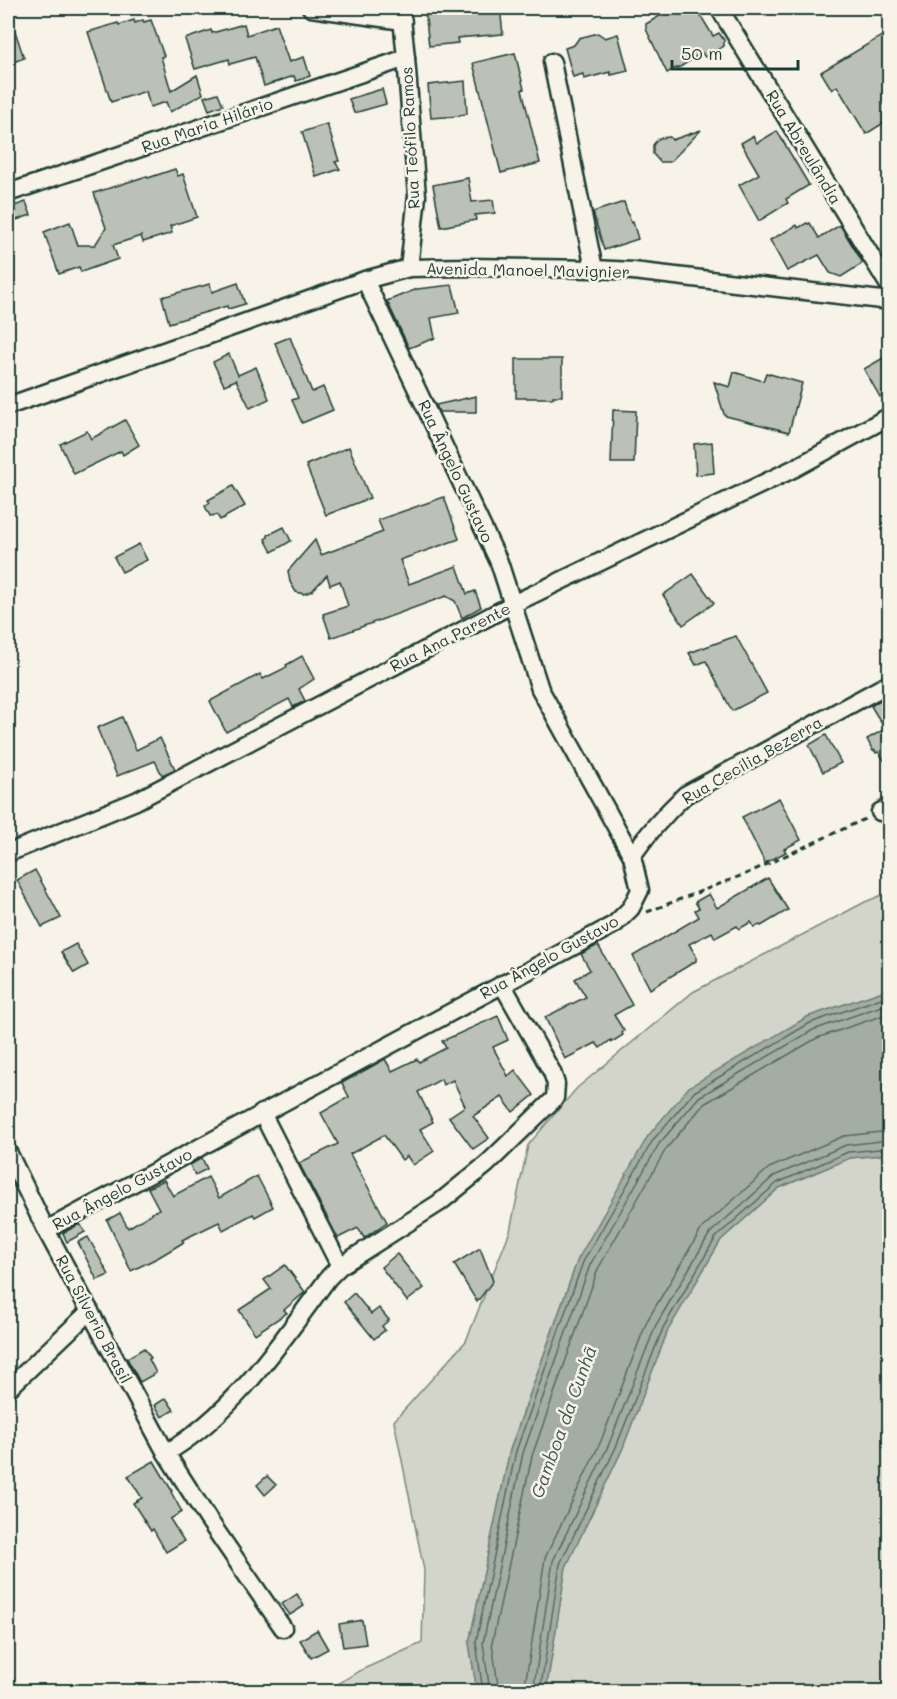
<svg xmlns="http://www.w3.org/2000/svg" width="897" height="1699" font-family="Mali,sans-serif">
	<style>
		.green { fill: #d3d5ca; stroke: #79897f; stroke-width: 1.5 }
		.water { fill: #a4ada3; stroke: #6f8077; stroke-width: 1.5 }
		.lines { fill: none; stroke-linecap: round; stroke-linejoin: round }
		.shore { stroke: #546a60; stroke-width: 1.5 }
		.building { fill: #bbc1b6; stroke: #1f3d34; stroke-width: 1.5 }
		.minor-casing { stroke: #1f3d34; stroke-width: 21 }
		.path { stroke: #1f3d34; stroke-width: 3; stroke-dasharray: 6 4.5; stroke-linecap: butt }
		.minor { stroke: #f7f3e8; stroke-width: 16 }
		.labels { text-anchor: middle; stroke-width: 5; stroke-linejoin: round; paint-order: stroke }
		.street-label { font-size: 16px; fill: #1f3d34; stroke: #f7f3e8 }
		.water-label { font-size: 18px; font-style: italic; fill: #405950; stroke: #f7f3e8 }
	</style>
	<rect width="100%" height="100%" fill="#f7f3e8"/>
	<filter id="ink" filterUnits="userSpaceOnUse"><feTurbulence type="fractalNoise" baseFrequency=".0167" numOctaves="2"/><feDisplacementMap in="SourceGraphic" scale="12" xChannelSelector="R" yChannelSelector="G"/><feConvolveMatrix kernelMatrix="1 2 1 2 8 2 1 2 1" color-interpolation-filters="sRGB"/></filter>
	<g filter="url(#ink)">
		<g class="green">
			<polygon points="889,892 889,989 807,1017 578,1259 510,1450 469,1643 477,1691 325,1692 359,1671 422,1643 424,1570 394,1421 466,1341 510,1231 528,1145 577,1088 693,992 865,902"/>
			<polygon points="889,1154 889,1691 546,1692 566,1567 622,1450 668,1330 721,1240 779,1188 850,1158"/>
		</g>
		<polygon class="water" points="889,989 889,1154 850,1158 779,1188 721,1240 668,1330 622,1450 566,1567 546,1691 477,1691 469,1643 510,1450 578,1259 648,1136 689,1087 807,1017"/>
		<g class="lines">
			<g class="shore">
				<polyline points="483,1692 476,1642 516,1451 583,1262 653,1140 694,1092 810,1023 890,995"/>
				<polyline points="490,1692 483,1643 523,1453 590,1265 659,1144 699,1097 813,1030 890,1003"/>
				<polyline points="499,1692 492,1643 532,1456 598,1269 666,1149 704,1104 817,1038 890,1013"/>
				<polyline points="524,1692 545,1558 601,1441 647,1321 702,1228 769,1168 844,1136 890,1131"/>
				<polyline points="533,1692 553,1561 609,1444 656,1325 710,1233 774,1176 846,1145 890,1140"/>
				<polyline points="540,1692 560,1564 616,1447 663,1328 716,1237 777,1183 848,1152 890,1148"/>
			</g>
		</g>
		<g class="building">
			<polygon points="447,8 500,8 503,34 457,38 458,43 429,46 425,10"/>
			<polygon points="673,8 696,8 713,36 719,33 724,40 724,46 705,57 702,53 677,69 676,68 667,73 646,29 646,24"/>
			<polygon points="8,16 10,16 24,58 8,64"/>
			<polygon points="134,20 135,23 143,20 144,22 151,20 164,56 161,57 171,91 197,75 203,94 170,112 166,102 150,107 146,91 111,102 88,32 118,23 119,25"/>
			<polygon points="244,24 247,35 276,25 289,62 304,57 310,76 296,81 294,76 264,86 255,57 230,64 229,59 195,69 185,39 211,30 212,33"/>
			<polygon points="890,31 890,119 866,134 837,86 832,90 821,72"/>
			<polygon points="598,33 605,38 618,34 628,71 611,75 610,72 584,79 583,74 573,77 565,48 574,45 579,38"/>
			<polygon points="515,53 524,89 522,90 540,163 501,173 473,63"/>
			<polygon points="465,81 467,114 460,115 460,116 431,118 428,85"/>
			<polygon points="382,89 386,104 354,113 349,99"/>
			<polygon points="218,93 223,105 209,110 204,97"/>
			<polygon points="327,124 339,161 335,162 340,169 316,177 302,132"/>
			<polygon points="701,130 670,162 660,162 653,154 653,145 659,138 670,137 672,140"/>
			<polygon points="777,131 809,185 786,199 788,203 759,221 739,185 759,174 741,143 753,136 757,143"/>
			<polygon points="175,169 178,176 183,174 197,217 170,226 172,233 143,242 141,236 113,245 118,259 81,272 79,267 59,274 44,232 70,222 78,245 95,245 106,228 94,193 147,176 148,178"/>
			<polygon points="468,178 472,202 493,200 495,213 475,215 476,220 441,227 433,185"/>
			<polygon points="26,202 31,215 8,223 8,208"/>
			<polygon points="624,202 631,223 633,222 638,239 604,250 593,212"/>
			<polygon points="807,223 808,224 810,223 819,238 840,225 863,263 841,277 830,273 819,255 787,271 770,240 797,225 798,228"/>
			<polygon points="238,283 245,304 228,309 227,306 169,323 162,297 210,284 212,292"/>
			<polygon points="452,285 459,313 431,318 435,338 409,348 387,301 417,289"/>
			<polygon points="290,337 312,392 323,387 333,410 302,423 292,400 298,398 275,343"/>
			<polygon points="229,354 238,375 256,367 269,399 250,408 236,380 224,385 213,362"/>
			<polygon points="890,354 890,391 880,397 864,369"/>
			<polygon points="516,359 562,359 562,396 553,396 553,398 516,398"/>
			<polygon points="734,372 763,381 766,373 802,383 789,432 726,416 724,414 714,382 730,387"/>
			<polygon points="476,396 476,412 439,412 436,405"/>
			<polygon points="613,410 636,411 634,463 611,463"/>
			<polygon points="125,420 139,445 123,455 121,451 74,474 60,444 87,431 91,439"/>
			<polygon points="712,442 714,473 696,475 694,444"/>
			<polygon points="349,447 370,498 326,515 306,465"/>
			<polygon points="233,486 245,506 220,520 217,515 210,516 205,506 210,503 208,500"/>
			<polygon points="444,497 459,539 400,560 409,584 457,566 467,594 475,591 481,607 462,618 455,601 446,596 331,638 323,614 348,606 340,581 330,585 327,575 312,591 304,594 296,592 290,582 288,571 315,540 321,555 383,532 378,520"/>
			<polygon points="284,527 291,541 272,552 265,539 268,537 268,535"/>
			<polygon points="139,544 147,560 122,572 114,557"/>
			<polygon points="693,574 714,603 683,625 663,595"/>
			<polygon points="736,636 767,693 732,711 706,661 696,665 689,653"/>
			<polygon points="302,656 314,679 299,689 305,701 293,707 289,699 226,732 210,701 260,674 263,679 287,667 286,665"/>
			<polygon points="885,697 890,704 890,769 880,754 878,752 876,753 875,750 873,751 867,739 885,729 871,706"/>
			<polygon points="122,717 136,750 160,738 175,769 162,775 155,761 117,776 97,728"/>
			<polygon points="826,735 841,763 823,772 809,745"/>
			<polygon points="779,798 801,840 784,849 786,852 765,863 742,817"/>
			<polygon points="35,870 61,918 42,927 17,880"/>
			<polygon points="768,878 788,910 761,926 760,925 754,927 751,922 739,929 737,926 715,938 712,932 689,944 696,956 696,961 650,989 633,956 699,917 695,910 699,908 695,902 709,894 717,908"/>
			<polygon points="76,944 88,965 74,973 61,952"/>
			<polygon points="598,945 632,1005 614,1015 624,1031 622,1033 623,1035 612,1042 611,1040 600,1048 596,1043 565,1059 545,1017 586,997 575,979 590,970 581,954"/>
			<polygon points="498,1016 508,1040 493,1047 508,1076 515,1070 534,1095 513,1112 502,1097 473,1116 489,1138 473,1149 449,1117 465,1106 453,1080 443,1085 441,1079 418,1092 433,1122 420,1129 434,1151 413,1165 407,1156 402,1160 384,1135 350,1154 387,1222 364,1238 358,1228 338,1238 299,1163 338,1144 321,1113 349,1097 342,1083 385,1059 392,1071 417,1059 419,1062 446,1048 442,1041"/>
			<polygon points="202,1158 207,1169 195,1175 190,1165"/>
			<polygon points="257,1176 273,1207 255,1217 253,1214 223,1230 219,1222 182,1240 184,1242 159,1257 131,1271 107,1220 120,1213 128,1228 159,1209 148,1188 164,1180 173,1196 208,1177 219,1198"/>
			<polygon points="80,1224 85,1232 67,1242 63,1233"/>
			<polygon points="88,1237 109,1275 97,1280 78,1242"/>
			<polygon points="480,1248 493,1281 477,1302 454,1264"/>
			<polygon points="397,1254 424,1288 407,1301 381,1267"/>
			<polygon points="285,1265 305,1292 284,1310 287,1313 255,1334 239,1310 271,1289 264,1280"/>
			<polygon points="354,1293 371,1314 379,1308 389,1320 382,1326 385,1330 374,1339 344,1302"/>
			<polygon points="144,1348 151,1358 149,1359 156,1373 140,1382 127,1358"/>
			<polygon points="166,1398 174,1410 162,1417 155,1405"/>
			<polygon points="154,1461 172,1491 171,1492 182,1512 170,1519 184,1541 166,1552 153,1529 151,1531 133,1503 142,1498 128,1476"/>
			<polygon points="267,1476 276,1485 265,1495 257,1485"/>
			<polygon points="297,1594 304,1606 290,1615 282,1604"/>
			<polygon points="362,1620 366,1644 343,1647 339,1624"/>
			<polygon points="317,1630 328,1649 311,1658 300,1640"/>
		</g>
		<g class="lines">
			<g class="minor-casing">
				<g id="minor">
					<polyline points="311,8 403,21"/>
					<polyline points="401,8 406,58 417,196 409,268"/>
					<polyline points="719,8 890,287"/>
					<polyline points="552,62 594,269"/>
					<polyline points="8,193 406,58"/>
					<polyline points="8,406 365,280 409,268 468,267 594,269 633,271 890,301"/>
					<polyline points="880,812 890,807"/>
					<polyline points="8,853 136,801 513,604 795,468 890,416"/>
					<path d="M632,856C648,833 665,814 685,795L890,683"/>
					<polyline points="262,1113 340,1266"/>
					<polyline points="8,1152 46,1230 166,1453 208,1519 283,1628"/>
					<polyline points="46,1230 615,924 631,908 640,890 632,856 540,689 499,562 365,280"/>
					<polyline points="8,1389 90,1311"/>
					<path d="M166,1453C236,1412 282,1340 329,1277L340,1266L439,1203L487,1164L555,1098L556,1084L552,1072L502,984"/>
				</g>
			</g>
			<polyline class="path" points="647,912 748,873 867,818"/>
			<use href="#minor" class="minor"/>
		</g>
	</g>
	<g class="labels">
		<g class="street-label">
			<text transform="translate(207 125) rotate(-19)" y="6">Rua Maria Hilário</text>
			<text transform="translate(410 138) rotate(-93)" y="6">Rua Teófilo Ramos</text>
			<text transform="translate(804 147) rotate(59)" y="6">Rua Abreulândia</text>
			<text transform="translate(528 270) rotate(1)" y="6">Avenida Manoel Mavignier</text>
			<text transform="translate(456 471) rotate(65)" y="6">Rua Ângelo Gustavo</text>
			<text transform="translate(450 637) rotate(-27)" y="6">Rua Ana Parente</text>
			<text transform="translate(752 760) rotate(-30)" y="6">Rua Cecília Bezerra</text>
			<text transform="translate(549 957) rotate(-29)" y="6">Rua Ângelo Gustavo</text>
			<text transform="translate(122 1189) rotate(-28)" y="6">Rua Ângelo Gustavo</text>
			<text transform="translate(94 1319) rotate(62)" y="6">Rua Silverio Brasil</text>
		</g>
		<g class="water-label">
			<text transform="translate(564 1422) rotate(-70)" y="6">Gamboa da Cunhã</text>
		</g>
	</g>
	<rect width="897" height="1699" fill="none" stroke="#f7f3e8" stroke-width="30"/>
	<rect x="15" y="15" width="867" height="1669" fill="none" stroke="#1f3d34" stroke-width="2" filter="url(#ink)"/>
	<path d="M672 60v9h126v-9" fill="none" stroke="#1f3d34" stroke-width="3"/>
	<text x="681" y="60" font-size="18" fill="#1f3d34" stroke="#f7f3e8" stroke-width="4.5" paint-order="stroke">50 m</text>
</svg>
